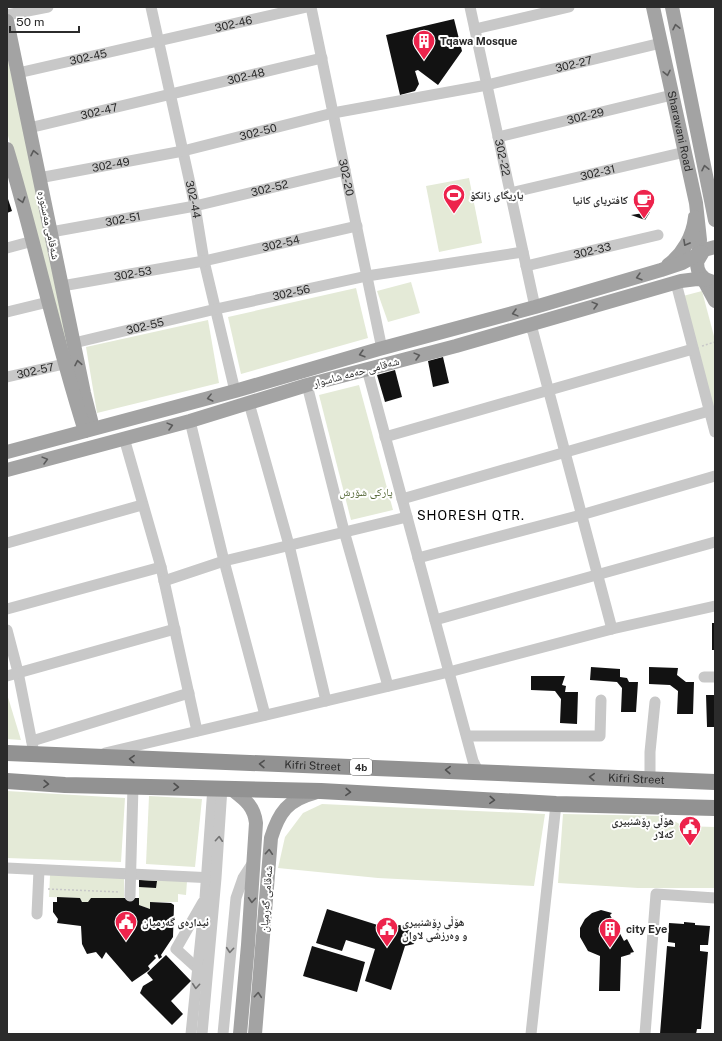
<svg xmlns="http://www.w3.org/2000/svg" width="722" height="1041" font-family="'Public Sans','Noto Naskh Arabic',sans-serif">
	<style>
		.green { fill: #e4ead7 }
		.building { fill: #121212 }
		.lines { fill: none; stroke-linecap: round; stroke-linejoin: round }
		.path { stroke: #c8c8c8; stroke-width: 1.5; stroke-dasharray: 2 2; stroke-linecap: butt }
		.minor { stroke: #c8c8c8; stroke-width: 11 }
		.major { stroke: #a3a3a3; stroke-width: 14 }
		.highway { stroke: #929292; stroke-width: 16 }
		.oneway { stroke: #5b5b5b }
		.oneway2 { stroke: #4f4f4f }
		.oneway3 { stroke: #727272 }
		.labels { text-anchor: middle; stroke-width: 4; stroke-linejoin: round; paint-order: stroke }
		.shield { fill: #fff; stroke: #6b6b6b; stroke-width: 1 }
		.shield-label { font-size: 10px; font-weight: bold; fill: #2b2b2b }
		.street-label { font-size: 11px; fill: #2b2b2b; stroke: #fff }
		.poi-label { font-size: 11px; font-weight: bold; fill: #2b2b2b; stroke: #fff; text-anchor: start }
		.park-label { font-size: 11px; fill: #556837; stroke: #fff }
		.quarter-label { font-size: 13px; letter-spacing: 1px; fill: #000; stroke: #fff }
	</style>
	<rect width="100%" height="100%" fill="#fff"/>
	<g class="green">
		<polygon points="7,54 73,359 69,361 7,132"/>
		<polygon points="469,178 482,243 439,252 426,186"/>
		<polygon points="411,282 420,313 388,322 377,291"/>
		<polygon points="356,288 368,338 241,374 228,317"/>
		<polygon points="702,291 715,340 715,417 683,296"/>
		<polygon points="208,320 219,383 97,413 86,347"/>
		<polygon points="359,385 393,510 351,520 319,395"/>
		<polygon points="7,694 21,740 7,739"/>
		<polygon points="7,791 125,798 121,862 7,858"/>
		<polygon points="149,796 202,799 195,867 146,864"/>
		<polygon points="322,804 545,814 534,886 378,878 278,868 285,837 303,813"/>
		<polygon points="563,814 665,816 683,826 715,827 715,888 638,888 558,883"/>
		<polygon points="50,875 124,878 124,898 92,898 88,902 82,902 80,898 49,897"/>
		<polygon points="139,879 187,881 186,895 178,894 178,902 150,902 150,909 139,905"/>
	</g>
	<g class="building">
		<polygon points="454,19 462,51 438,85 418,70 415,71 419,84 415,91 400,95 386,35"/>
		<polygon points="7,196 12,211 7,213"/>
		<polygon points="650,212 645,220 631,215"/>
		<polygon points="443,357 449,383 433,387 428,361"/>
		<polygon points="395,370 402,397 385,402 377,375"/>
		<rect x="712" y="623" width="3" height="27"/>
		<polygon points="591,667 620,669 620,677 627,678 629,682 638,682 636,712 621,712 622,688 617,682 590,680"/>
		<polygon points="649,667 678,668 677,675 686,682 694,682 693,714 677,714 678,691 670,685 649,684"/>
		<polygon points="531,676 565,676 562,685 566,686 565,692 578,692 577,724 560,723 561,699 555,691 531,690"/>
		<polygon points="706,695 715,695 715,727 707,727"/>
		<polygon points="139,880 157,881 156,888 139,887"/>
		<polygon points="57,897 80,898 82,902 88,902 91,898 139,898 139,905 150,909 150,902 171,903 174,905 173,937 161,955 162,957 159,959 157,954 154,956 156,958 148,966 150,969 148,971 132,982 106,952 102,959 96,952 87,954 82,944 81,926 57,923 58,919 53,912 53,902 57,902"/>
		<polygon points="327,909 387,928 400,925 410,931 415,937 414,944 405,946 391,990 365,981 375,949 346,940 342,951 316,943"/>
		<polygon points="601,910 612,913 610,915 624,941 627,939 634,952 630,953 631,954 621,957 620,991 599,991 600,956 588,951 580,937 580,928 585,919 592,913"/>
		<polygon points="684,922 695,923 695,925 710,926 708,945 700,945 700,951 708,952 701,1029 697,1029 696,1034 660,1034 667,946 675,947 675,943 668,942 669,923 684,924"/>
		<polygon points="312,946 365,962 357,992 303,976"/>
		<polygon points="166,955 191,981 171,1001 183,1014 172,1025 140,993 143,986 153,980 147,973"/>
	</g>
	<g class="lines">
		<g class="path">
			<polyline points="702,346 715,342"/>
			<polyline points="48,889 120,892"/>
		</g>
		<g class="minor">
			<path id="s1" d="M151,7L195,206L204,261L235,391"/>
			<path id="s2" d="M311,7L382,349"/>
			<path id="s3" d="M470,7L535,307"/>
			<polyline points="7,15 48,7"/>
			<polyline points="475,29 569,7"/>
			<path id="s4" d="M18,73L307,7"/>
			<path id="s5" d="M29,128L322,58"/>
			<path id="s6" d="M498,137L672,95"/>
			<path id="s7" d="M39,178L183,151L333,113L487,85L661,43"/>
			<path id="s8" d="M510,193L685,152"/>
			<path id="s9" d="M51,232L195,206L345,170"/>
			<polyline points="7,248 33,241"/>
			<path id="s10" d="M526,266L658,235"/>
			<polyline points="676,283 715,432"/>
			<path id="s11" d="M62,286L204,261L357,226"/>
			<polyline points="7,312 48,302"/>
			<polyline points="529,325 533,332 612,629"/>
			<path id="s12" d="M74,343L216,309L367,276L523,252"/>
			<polyline points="367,369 473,761 478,771"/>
			<path id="s13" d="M7,377L64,364"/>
			<polyline points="307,385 344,531 388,686"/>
			<polyline points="249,403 289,545 326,701"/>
			<polyline points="190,421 224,561 265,715"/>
			<polyline points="385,437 693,349"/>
			<polyline points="124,438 161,567 197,731"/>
			<polyline points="402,499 709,411"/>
			<polyline points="7,543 142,505"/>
			<polyline points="418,558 581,515 715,476"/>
			<polyline points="164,581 224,561 407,517"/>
			<polyline points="7,609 161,567"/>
			<polyline points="435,620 715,542"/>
			<polyline points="7,630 18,672 33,748"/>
			<polyline points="7,676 175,629"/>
			<polyline points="704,677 715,677"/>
			<polyline points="467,736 600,736 601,700"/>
			<polyline points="32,741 189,693"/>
			<polyline points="105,753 449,672 612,629 715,606"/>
			<polyline points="650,779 650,752 655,702"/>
			<polyline points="7,868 214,878"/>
			<polyline points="130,896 133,786"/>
			<polyline points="37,914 39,870"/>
			<polyline points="202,969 197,968 176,949 203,902"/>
			<polyline points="191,1034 205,898 213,787"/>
			<polyline points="202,1034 216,878 222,788"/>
			<polyline points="223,1034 236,898 243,878 254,861"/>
			<polyline points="531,1034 556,804"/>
			<polyline points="645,1034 656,894 715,898"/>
		</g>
		<g class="major">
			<path id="s14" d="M653,7L696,203L700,240L698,257"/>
			<polyline points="672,7 715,220"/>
			<polyline points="7,21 84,393 93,428"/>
			<path d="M7,149C35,242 55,338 85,431"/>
			<path d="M668,265C683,254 693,236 695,217"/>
			<polyline points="702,277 715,301"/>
			<path d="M711,281C701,279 697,272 697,262L704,250L715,247"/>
			<polyline points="7,452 235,391 379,349 535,307 661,270 682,263 702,252"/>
			<polyline points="7,470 190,421 307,385 456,346 681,281 697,279 706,280"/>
			<path d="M230,788C244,799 254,805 256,823L248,945L240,1034"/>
			<path d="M255,1034L271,838C279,812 288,800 314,793"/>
		</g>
		<g class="highway">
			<path id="s15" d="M7,753L715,782"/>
			<polyline points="7,781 65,785 321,791 556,804 715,808"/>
		</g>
	</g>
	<defs><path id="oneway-chevron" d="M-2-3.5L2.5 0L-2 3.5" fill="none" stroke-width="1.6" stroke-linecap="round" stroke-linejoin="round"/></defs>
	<g class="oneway">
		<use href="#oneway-chevron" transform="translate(676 27) rotate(-102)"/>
		<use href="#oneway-chevron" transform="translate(667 73) rotate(78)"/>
		<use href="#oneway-chevron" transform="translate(34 153) rotate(-102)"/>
		<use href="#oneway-chevron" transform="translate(705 168) rotate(-102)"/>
		<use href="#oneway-chevron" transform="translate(22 200) rotate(74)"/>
		<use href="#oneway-chevron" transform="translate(686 243) rotate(119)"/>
		<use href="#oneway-chevron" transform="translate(639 277) rotate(164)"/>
		<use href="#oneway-chevron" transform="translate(595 305) rotate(-15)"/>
		<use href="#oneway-chevron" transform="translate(515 313) rotate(165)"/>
		<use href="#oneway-chevron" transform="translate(362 354) rotate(164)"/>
		<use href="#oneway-chevron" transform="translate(417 356) rotate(-15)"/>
		<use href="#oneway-chevron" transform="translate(78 363) rotate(-101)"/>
		<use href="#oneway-chevron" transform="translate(210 398) rotate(166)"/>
		<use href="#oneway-chevron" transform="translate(170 426) rotate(-15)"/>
		<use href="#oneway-chevron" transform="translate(45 460) rotate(-15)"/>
		<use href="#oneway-chevron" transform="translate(269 852) rotate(-86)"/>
		<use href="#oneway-chevron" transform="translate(252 900) rotate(94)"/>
		<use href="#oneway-chevron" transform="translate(258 995) rotate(-85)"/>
	</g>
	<g class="oneway2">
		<use href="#oneway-chevron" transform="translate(132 759) rotate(-178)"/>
		<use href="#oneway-chevron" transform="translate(262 764) rotate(-178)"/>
		<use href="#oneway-chevron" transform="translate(448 770) rotate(-178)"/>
		<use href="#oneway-chevron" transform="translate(592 777) rotate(-177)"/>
		<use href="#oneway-chevron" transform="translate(46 784) rotate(3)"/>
		<use href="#oneway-chevron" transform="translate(176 787) rotate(1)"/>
		<use href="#oneway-chevron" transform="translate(348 792) rotate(3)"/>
		<use href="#oneway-chevron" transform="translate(492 800) rotate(3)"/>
	</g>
	<g class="oneway3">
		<use href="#oneway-chevron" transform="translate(219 839) rotate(-86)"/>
		<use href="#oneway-chevron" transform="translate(230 950) rotate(95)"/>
		<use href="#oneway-chevron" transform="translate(196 986) rotate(95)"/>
	</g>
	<defs>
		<g id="building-pin" transform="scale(1.15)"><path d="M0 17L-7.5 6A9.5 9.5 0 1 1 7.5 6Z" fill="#ed234c" stroke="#fff"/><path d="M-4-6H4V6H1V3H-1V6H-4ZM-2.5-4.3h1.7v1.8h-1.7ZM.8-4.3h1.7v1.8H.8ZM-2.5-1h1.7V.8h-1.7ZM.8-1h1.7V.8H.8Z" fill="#fff"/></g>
		<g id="stadium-pin" transform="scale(1.15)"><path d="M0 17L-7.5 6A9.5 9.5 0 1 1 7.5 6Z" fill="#ed234c" stroke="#fff"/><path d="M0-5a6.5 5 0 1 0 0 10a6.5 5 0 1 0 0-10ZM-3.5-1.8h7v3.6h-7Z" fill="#fff"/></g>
		<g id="cafe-pin" transform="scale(1.15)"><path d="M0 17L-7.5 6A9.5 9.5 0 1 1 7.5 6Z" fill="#ed234c" stroke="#fff"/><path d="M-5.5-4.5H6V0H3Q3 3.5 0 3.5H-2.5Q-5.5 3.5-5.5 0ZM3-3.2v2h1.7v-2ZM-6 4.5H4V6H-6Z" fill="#fff"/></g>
		<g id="civic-pin" transform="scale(1.15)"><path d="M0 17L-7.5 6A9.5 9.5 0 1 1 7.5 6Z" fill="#ed234c" stroke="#fff"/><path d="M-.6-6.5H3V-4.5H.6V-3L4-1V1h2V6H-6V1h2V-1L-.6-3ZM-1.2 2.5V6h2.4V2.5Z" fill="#fff"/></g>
	</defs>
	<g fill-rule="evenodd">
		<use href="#building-pin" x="424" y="41"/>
		<use href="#stadium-pin" x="454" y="195"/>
		<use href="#cafe-pin" x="644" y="200"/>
		<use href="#civic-pin" x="690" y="827"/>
		<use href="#civic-pin" x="126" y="922"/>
		<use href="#civic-pin" x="387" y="928"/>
		<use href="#building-pin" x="610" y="929"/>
	</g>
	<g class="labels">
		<rect class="shield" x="350" y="759" width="22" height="16" rx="3"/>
		<g class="shield-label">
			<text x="361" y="771">4b</text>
		</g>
		<g class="street-label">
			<text dy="4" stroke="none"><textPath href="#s4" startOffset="221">302-46</textPath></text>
			<text dy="4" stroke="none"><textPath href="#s4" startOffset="72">302-45</textPath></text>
			<text dy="4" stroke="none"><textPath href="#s7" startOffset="547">302-27</textPath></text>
			<text dy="4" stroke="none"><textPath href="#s5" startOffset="223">302-48</textPath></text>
			<text dy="4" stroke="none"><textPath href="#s5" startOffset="72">302-47</textPath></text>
			<text dy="4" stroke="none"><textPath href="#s6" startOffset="90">302-29</textPath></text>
			<text dy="4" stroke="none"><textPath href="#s14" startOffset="127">Sharawani Road</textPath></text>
			<text dy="4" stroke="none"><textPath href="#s7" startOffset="224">302-50</textPath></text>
			<text dy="4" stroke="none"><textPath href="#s3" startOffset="154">302-22</textPath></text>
			<text dy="4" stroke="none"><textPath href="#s7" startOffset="73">302-49</textPath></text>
			<text dy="4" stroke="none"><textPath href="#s8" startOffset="90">302-31</textPath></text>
			<text dy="4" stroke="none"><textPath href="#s2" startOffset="174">302-20</textPath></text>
			<text dy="4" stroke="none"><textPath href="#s9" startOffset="223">302-52</textPath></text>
			<text dy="4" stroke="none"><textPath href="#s1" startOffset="197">302-44</textPath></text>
			<text dy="4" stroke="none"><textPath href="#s9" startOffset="73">302-51</textPath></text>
			<text transform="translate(49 225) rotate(78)" y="4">شەقامی مەستورە</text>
			<text dy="4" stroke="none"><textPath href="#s11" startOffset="223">302-54</textPath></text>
			<text dy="4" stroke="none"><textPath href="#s10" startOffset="68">302-33</textPath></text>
			<text dy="4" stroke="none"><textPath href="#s11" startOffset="72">302-53</textPath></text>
			<text dy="4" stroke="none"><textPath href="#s12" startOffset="223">302-56</textPath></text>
			<text dy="4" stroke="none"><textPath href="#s12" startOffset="73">302-55</textPath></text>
			<text dy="4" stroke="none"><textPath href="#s13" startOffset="29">302-57</textPath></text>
			<text transform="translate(356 372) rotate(-15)" y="4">شەقامی حەمە شاسوار</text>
			<text dy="4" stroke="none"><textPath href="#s15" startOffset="306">Kifri Street</textPath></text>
			<text dy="4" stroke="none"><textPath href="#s15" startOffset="630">Kifri Street</textPath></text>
			<text transform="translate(266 899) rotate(-86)" y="4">شەقامی گەرمیان</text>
		</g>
		<g class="poi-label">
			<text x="440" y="45">Tqawa Mosque</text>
			<text x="470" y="199">یاریگای زانکۆ</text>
			<text x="628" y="204" text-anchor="end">کافتریای کانیا</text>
			<text x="674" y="825" text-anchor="end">هۆڵی ڕۆشنبیری<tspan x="674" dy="13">کەلار</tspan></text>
			<text x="142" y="926">ئیدارەی گەرمیان</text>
			<text x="402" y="926">هۆڵی ڕۆشنبیری<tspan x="402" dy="13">و وەرزشی لاوان</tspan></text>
			<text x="626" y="933">city Eye</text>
		</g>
		<g class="park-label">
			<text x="366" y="496">پارکی شۆرش</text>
		</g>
		<g class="quarter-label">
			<text x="471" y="520">SHORESH QTR.</text>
		</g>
	</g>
	<rect width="722" height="1041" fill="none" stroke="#2b2b2b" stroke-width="16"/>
	<path d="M10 26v6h69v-6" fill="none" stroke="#2b2b2b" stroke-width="2"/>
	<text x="16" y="26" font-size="12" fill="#2b2b2b" stroke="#ffffff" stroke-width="3" paint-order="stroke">50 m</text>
</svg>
